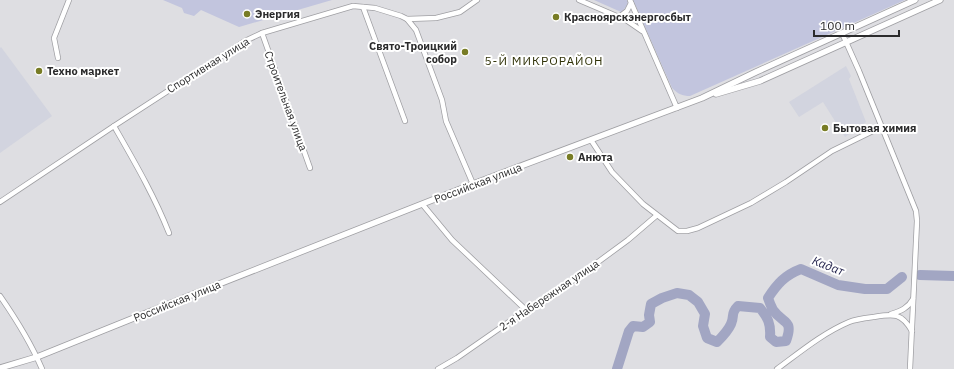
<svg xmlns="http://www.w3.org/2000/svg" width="954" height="369" font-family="'IBM Plex Sans',sans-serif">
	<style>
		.built { fill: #d2d4df }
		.green { fill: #c2c5de }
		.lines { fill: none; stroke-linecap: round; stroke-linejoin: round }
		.river { stroke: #a2a6c3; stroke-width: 10 }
		.minor-casing { stroke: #9f9fa3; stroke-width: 6 }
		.tertiary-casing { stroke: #9f9fa3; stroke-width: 7 }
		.minor { stroke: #fff; stroke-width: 4.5 }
		.tertiary { stroke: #fff; stroke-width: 5.5 }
		.poi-dot { fill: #787c25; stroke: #fff; stroke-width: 1.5 }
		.labels { text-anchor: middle; stroke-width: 4; stroke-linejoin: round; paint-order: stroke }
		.poi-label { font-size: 11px; font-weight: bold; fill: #2b2b2c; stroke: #fff; text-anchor: start }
		.street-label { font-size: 11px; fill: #2b2b2c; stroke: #fff }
		.neighbourhood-label { font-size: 12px; letter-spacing: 1px; fill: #303208; stroke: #fff }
		.water-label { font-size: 12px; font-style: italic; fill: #25254e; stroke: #fff }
	</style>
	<rect width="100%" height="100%" fill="#dedee2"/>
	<g class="built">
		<polygon points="1,47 52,116 0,153 0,48"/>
		<polygon points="846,66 851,76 849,79 866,122 845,137 823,102 799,117 789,102"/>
	</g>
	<g class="green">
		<polygon points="163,0 332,0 239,27 201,10 194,16 184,13 182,8"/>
		<path d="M594,0H628C628,5 625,9 621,12Z"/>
		<path d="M633,0H905L690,96C682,96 678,94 672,88Z"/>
	</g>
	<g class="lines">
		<g class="river">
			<polyline points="920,275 954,276"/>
			<path d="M617,369L629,331L633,326L643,327L650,322L649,315L651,304L662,298L677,293L689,295L698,302L705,314L703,326L707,338L717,342C722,337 728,331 731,324C735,315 730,314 738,306L760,308C768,318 771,324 770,337L776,342L786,341C794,319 783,324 773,310C771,306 769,301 768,298C777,284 785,275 801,269L838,285L865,289H887L902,277"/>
		</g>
		<g class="minor-casing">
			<g id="minor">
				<polyline points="579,0 626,20 642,31"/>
				<polyline points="630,0 677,108"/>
				<polyline points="363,7 405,121"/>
				<polyline points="619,17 627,11 631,3"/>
				<polyline points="407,19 436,18 460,12 477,0"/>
				<polyline points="262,33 310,168"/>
				<polyline points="842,33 859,71 916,211 917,221 910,369"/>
				<polyline points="58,58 54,38 69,0"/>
				<path d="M114,126C134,161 154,195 169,233"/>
				<polyline points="591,140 612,172 643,204 678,231 687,231 698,228 751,203 786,182 832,151 881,127"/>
				<polyline points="0,202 114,126 245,41 262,33 353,6 375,8 401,16 407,19 416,30 442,100 446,121 473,184"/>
				<polyline points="423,205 452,240 526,310"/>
				<path d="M0,296C16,319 31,343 42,369"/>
				<path d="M891,314C901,311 908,308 913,299"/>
				<polyline points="438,369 457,358 526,310 564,287 628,240 656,216"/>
				<path d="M777,369C800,352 823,333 849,322C856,319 865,318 873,317C893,314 901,312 912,331"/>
			</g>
		</g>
		<g class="tertiary-casing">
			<g id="tertiary">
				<polyline points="716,94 760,81 940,0"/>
				<polyline points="0,368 37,357 191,295 473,184 702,98 756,72 915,0"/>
			</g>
		</g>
		<use href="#minor" class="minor"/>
		<use href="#tertiary" class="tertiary"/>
	</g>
	<g class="poi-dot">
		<circle cx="247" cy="14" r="4"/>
		<circle cx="556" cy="17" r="4"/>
		<circle cx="465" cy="52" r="4"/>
		<circle cx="39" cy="71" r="4"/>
		<circle cx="825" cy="128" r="4"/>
		<circle cx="570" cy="157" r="4"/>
	</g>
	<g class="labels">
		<g class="poi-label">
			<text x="255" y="18">Энергия</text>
			<text x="564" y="21">Красноярскэнергосбыт</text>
			<text x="457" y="50" text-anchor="end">Свято-Троицкий<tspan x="457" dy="13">собор</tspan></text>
			<text x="47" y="75">Техно маркет</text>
			<text x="833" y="132">Бытовая химия</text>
			<text x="578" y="161">Анюта</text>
		</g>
		<g class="street-label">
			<text transform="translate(208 65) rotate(-32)" y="4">Спортивная улица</text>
			<text transform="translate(286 101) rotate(70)" y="4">Строительная улица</text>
			<text transform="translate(478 183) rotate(-21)" y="4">Российская улица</text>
			<text transform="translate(549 295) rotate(-34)" y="4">2-я Набережная улица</text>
			<text transform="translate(177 301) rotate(-22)" y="4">Российская улица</text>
		</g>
		<g class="neighbourhood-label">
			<text x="544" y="65">5-Й МИКРОРАЙОН</text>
		</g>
		<g class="water-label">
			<text transform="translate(828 266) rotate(21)" y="4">Кадат</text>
		</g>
	</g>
	<path d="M814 30v6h85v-6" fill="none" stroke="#2b2b2c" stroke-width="2"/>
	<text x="820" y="30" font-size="12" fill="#2b2b2c" stroke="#ffffff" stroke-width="3" paint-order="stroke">100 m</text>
</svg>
